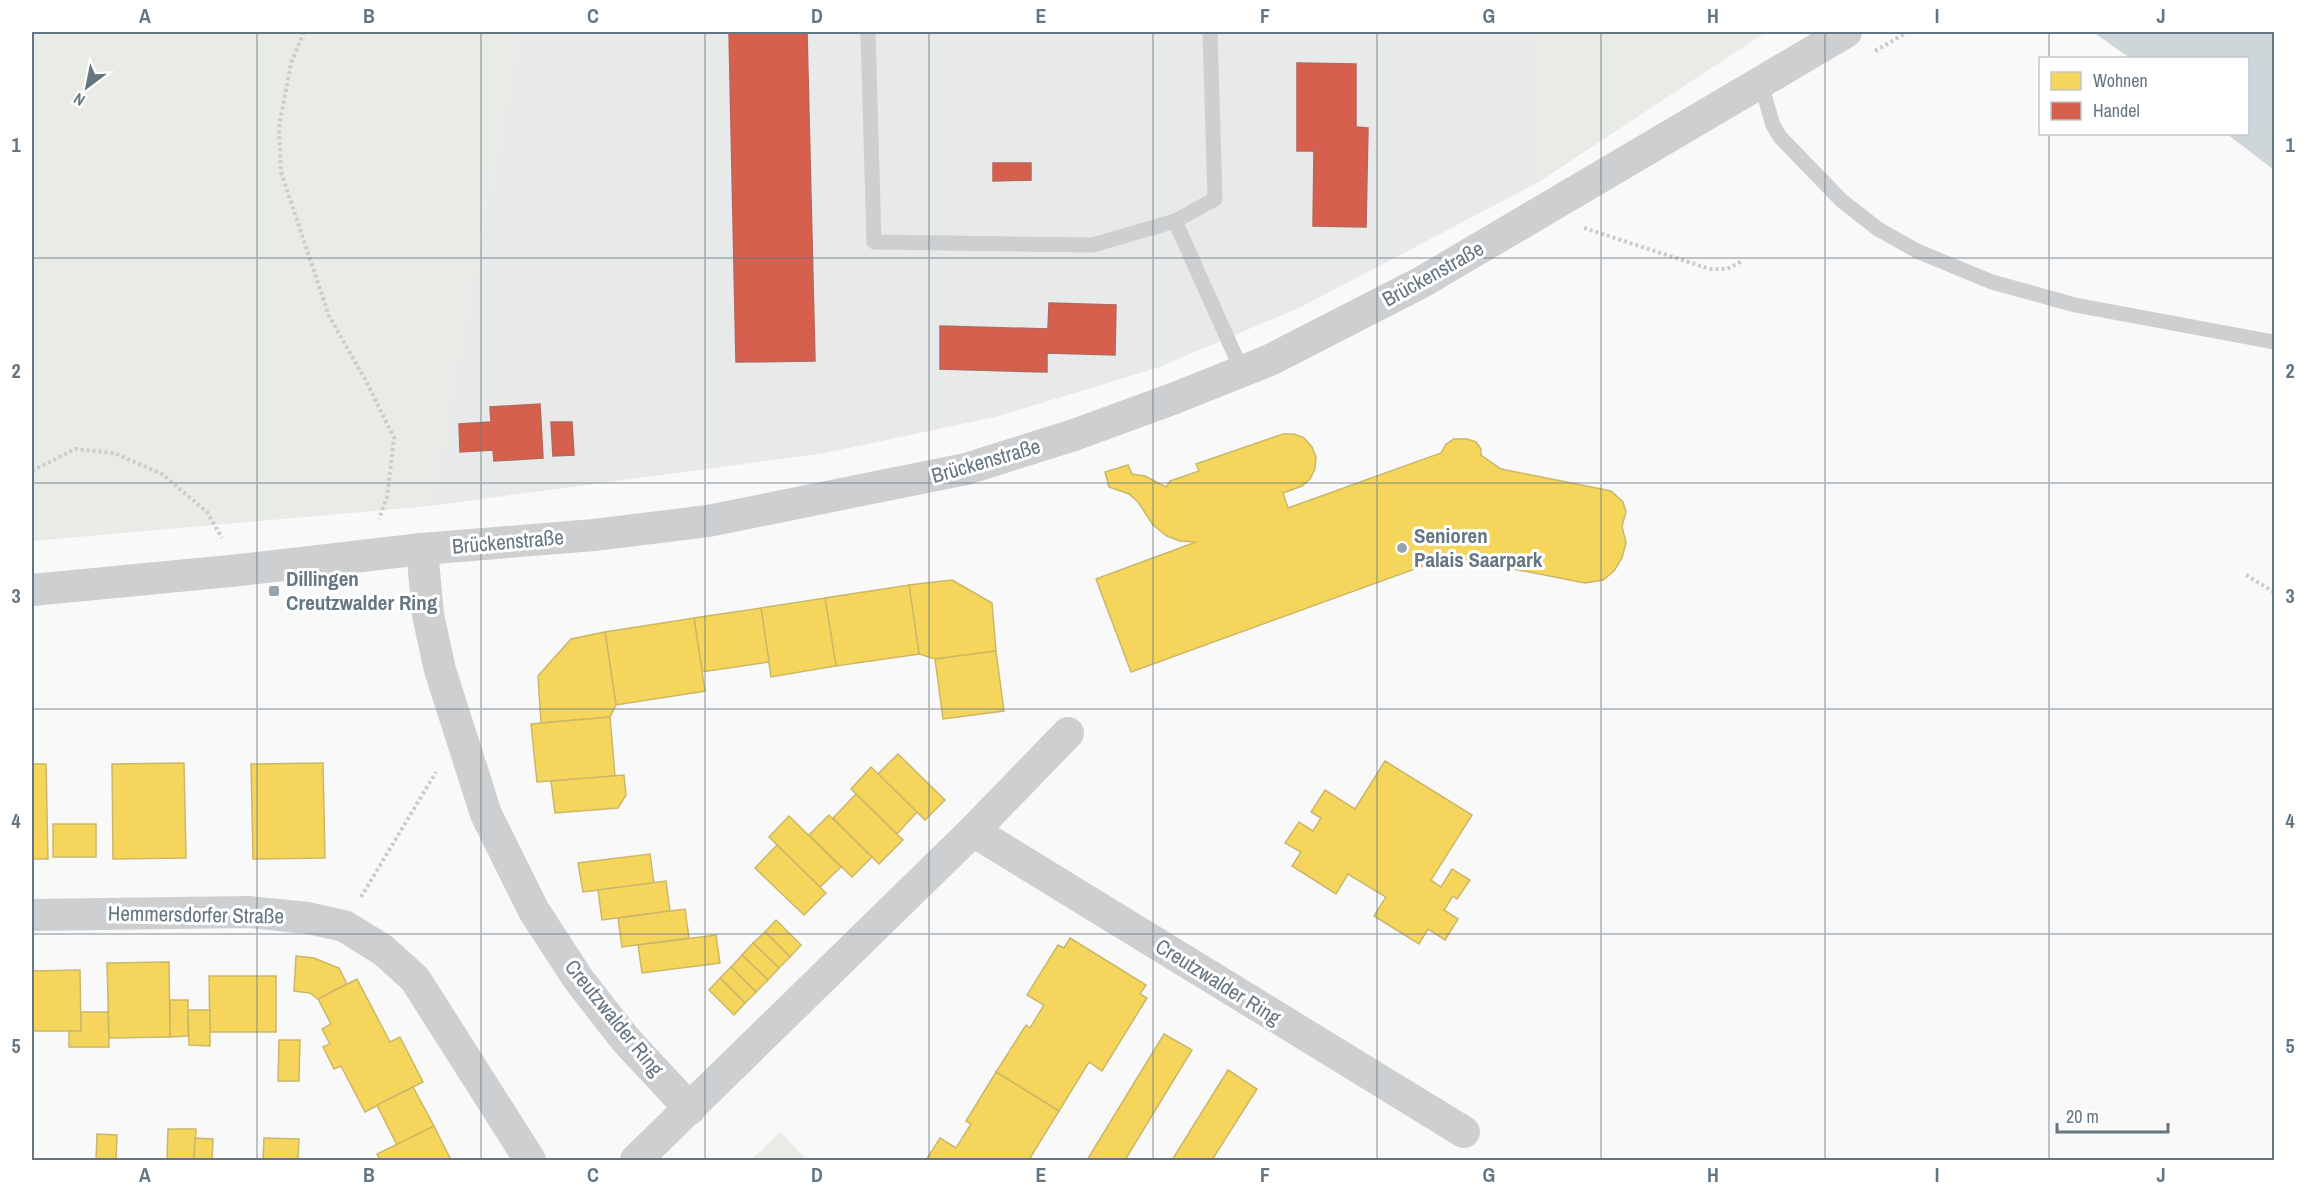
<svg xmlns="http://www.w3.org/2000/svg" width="2306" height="1192" font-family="'Archivo Narrow',sans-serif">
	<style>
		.built { fill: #e8e9e9 }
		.green { fill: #e8ebe6 }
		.water { fill: #ced6d9 }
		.homes { fill: #f6d55c; stroke: #cab868; stroke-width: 1.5 }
		.shops { fill: #d6604d; stroke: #b4675d; stroke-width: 1.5 }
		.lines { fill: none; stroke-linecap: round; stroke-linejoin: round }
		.path { stroke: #cbcccd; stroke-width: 4; stroke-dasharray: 3 3; stroke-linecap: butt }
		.lane { stroke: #cecfd0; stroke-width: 15 }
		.street { stroke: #cecfd0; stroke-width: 32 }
		.grid { fill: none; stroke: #657683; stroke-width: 1.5; stroke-opacity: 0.55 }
		.poi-dot { fill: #99a4ac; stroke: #fff; stroke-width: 2 }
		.labels { text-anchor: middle; stroke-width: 6; stroke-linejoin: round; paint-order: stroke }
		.street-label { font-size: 21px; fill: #657683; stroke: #fff }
		.poi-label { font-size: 21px; font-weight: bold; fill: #657683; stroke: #fff; text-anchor: start }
		.neatline { fill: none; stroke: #657683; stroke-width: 2 }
		.grid-label { font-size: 20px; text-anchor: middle; font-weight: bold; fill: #657683 }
	</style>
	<rect width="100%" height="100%" fill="#f9f9f9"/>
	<polygon class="built" points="520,32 1538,32 1537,183 1301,307 1157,368 995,417 825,453 430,506"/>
	<g class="green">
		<polygon points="32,32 520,32 430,506 32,541"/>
		<polygon points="1538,32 1766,32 1537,183"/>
		<polygon points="780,1132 807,1160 751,1160"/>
	</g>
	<polygon class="water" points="2093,32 2274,32 2274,170 2227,134 2248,134 2248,58 2130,58"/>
	<g class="homes">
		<polygon points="1283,434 1294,434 1304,438 1312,447 1316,457 1315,469 1310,479 1302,486 1283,493 1288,508 1441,453 1446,444 1454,439 1467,439 1476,442 1481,449 1481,455 1501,469 1611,491 1623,502 1626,512 1622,526 1626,543 1622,558 1614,571 1603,580 1585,583 1463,559 1456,554 1131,672 1096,579 1196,542 1180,541 1167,536 1153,525 1138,502 1129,494 1109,487 1105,472 1128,465 1132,474 1145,476 1166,487 1170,481 1199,471 1196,464"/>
		<polygon points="952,580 992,603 996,651 935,659 919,654 909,585"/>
		<polygon points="909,585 919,654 836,666 825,598"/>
		<polygon points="825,598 836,666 771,677 761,608"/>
		<polygon points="761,608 769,662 702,672 694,618"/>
		<polygon points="694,618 705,691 616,705 605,632"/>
		<polygon points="605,632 616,705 610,717 541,723 538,676 571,639"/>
		<polygon points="996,651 1004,711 943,719 935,659"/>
		<polygon points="610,717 615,776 537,782 531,724"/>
		<polygon points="898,754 945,800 925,820 878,774"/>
		<polygon points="1385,761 1472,815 1431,880 1441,887 1452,869 1470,880 1457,899 1453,896 1444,910 1458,919 1445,940 1428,929 1419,944 1374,916 1386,897 1348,874 1336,894 1292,866 1301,852 1285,843 1299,822 1313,831 1321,818 1311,812 1325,790 1355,809"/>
		<polygon points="184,763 186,858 113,859 112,764"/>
		<polygon points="323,763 325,858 253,859 251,764"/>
		<polygon points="32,764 46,764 48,859 32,859"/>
		<polygon points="871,767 917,812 897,834 851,789"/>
		<polygon points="624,775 626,795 618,808 555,813 551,781"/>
		<polygon points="856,794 903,840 879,864 833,818"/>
		<polygon points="829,815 872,857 852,877 809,835"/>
		<polygon points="789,816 841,867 820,887 769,837"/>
		<rect x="53" y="824" width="43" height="33"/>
		<polygon points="777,845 826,893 804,915 755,868"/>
		<polygon points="650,854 654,883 583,892 578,863"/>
		<polygon points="666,881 670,911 602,920 598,890"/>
		<polygon points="685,909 689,938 622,947 618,918"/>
		<polygon points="776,920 801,945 790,957 765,932"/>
		<polygon points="765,932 790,957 779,968 753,943"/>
		<polygon points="716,935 720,963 642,973 638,945"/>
		<polygon points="1070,938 1146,985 1140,994 1147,998 1102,1071 1089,1062 1059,1111 996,1072 1026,1025 1030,1028 1044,1005 1027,995 1058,945 1064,948"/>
		<polygon points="753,943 779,968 768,980 742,955"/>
		<polygon points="742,955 768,980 756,992 731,967"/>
		<polygon points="296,956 314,958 339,968 347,984 318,999 310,993 294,991"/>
		<polygon points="169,962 170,1037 109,1038 107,963"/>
		<polygon points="731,967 756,992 745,1003 720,978"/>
		<polygon points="80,970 81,1031 32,1031 32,971"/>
		<polygon points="209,976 276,976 276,1032 210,1032"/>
		<polygon points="720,978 745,1003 734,1015 709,990"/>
		<polygon points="357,979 390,1042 400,1037 423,1082 365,1112 341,1066 334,1069 323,1047 330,1044 322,1029 331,1024 318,999"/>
		<polygon points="170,1000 188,1000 188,1036 170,1037"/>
		<polygon points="188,1010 210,1010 210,1046 189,1045"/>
		<polygon points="81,1012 108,1012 109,1047 69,1047 69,1031 81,1031"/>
		<polygon points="1164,1034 1192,1050 1125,1160 1087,1160"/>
		<polygon points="279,1040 300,1040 299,1081 278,1081"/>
		<polygon points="1228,1070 1257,1089 1212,1160 1172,1160"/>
		<polygon points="996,1072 1059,1111 1030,1158 1033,1160 926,1160 940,1138 956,1148 971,1124 966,1121"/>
		<polygon points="413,1087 434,1126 397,1145 377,1105"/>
		<polygon points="434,1126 451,1160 380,1160 377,1154"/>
		<polygon points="168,1129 196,1129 194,1160 167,1160"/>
		<polygon points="97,1134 117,1135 116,1160 96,1160"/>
		<polygon points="195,1138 213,1139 212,1160 194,1160"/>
		<polygon points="264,1138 299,1139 298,1160 263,1160"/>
	</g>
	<g class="shops">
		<polygon points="729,32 807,32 815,361 736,362"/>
		<polygon points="1297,63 1356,64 1356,127 1368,128 1366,227 1313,226 1314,151 1297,151"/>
		<polygon points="993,163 1031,163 1031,180 993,181"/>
		<polygon points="1049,303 1116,305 1115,355 1047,353 1047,372 940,369 940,326 1048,329"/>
		<polygon points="540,404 543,458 494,461 493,450 460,452 459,424 491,422 490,407"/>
		<polygon points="551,422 572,422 574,455 553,456"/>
	</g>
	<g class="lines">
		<g class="path">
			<polyline points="304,32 291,63 279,127 281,172 329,316 366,381 394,438 387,497 379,519"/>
			<polyline points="1875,51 1908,32"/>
			<polyline points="1584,228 1710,269 1727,269 1742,261"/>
			<polyline points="32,471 75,449 114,453 162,474 207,512 222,538"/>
			<polyline points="2246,575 2274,592"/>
			<polyline points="361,897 436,772"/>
		</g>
		<g class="lane">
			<polyline points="868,32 874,242 1093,245 1175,221 1215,199 1210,32"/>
			<polyline points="1760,81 1773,125 1780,137 1842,201 1878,229 1917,251 1992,282 2075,305 2274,342"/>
			<polyline points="1175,221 1242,371"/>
		</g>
		<g class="street">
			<polyline points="422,549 428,615 440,670 486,814 534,911 579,980 625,1039 690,1109"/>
			<polyline points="32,590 240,570 422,549 594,535 708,521 966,469 1074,435 1175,398 1270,360 1422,282 1846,32"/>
			<polyline points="973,831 1464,1132"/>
			<polyline points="32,915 249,912 308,918 344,926 383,950 415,979 530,1160"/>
			<polyline points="636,1160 973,831 1068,733"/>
		</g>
	</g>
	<path class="grid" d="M257,32V1160M481,32V1160M705,32V1160M929,32V1160M1153,32V1160M1377,32V1160M1601,32V1160M1825,32V1160M2049,32V58M2049,134V1160M32,258H2274M32,483H2274M32,709H2274M32,934H2274"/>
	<g class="poi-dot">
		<circle cx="1402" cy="548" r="6"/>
		<rect x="268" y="585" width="12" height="12" rx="3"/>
	</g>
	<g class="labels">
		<g class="street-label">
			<text transform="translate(1433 274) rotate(-29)" y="7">Brückenstraße</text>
			<text transform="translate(986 461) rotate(-16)" y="7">Brückenstraße</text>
			<text transform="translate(508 542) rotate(-5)" y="7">Brückenstraße</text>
			<text transform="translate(196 915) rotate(1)" y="7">Hemmersdorfer Straße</text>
			<text transform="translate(1218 982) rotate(32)" y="7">Creutzwalder Ring</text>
			<text transform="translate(614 1018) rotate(51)" y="7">Creutzwalder Ring</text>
		</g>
		<g class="poi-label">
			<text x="1414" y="543">Senioren<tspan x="1414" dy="24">Palais Saarpark</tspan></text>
			<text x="286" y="586">Dillingen<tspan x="286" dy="24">Creutzwalder Ring</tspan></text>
		</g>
	</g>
	<rect width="2306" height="1192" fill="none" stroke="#ffffff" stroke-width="66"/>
	<rect x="2039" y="57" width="210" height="78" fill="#ffffff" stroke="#c1c8cd" stroke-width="1.5"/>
	<rect x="2051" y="72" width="30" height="18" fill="#f6d55c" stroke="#c1c8cd" stroke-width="1.5"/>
	<text x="2093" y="87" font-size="18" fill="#657683">Wohnen</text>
	<rect x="2051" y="102" width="30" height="18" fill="#d6604d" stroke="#c1c8cd" stroke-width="1.5"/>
	<text x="2093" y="117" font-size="18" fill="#657683">Handel</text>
	<g transform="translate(87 87) rotate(212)" stroke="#ffffff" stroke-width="4.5" paint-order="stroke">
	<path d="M0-4.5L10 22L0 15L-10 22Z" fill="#657683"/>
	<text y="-9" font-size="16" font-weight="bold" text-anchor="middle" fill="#657683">N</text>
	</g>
	<path d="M2057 1123v9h111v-9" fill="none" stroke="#657683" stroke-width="3"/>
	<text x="2066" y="1123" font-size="18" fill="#657683" stroke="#ffffff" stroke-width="4.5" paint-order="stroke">20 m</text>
	<rect x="33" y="33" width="2240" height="1126" class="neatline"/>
	<g class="grid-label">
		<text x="145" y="23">A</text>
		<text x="369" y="23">B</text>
		<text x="593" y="23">C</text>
		<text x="817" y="23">D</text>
		<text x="1041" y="23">E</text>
		<text x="1265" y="23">F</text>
		<text x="1489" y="23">G</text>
		<text x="1713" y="23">H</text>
		<text x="1937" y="23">I</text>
		<text x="2161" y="23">J</text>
		<text x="16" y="152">1</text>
		<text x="2290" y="152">1</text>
		<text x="16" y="378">2</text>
		<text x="2290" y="378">2</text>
		<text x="16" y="603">3</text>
		<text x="2290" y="603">3</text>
		<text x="16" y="828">4</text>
		<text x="2290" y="828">4</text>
		<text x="16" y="1053">5</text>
		<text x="2290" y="1053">5</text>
		<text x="145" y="1182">A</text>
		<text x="369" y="1182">B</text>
		<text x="593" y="1182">C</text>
		<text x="817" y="1182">D</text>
		<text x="1041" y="1182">E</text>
		<text x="1265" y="1182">F</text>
		<text x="1489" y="1182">G</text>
		<text x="1713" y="1182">H</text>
		<text x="1937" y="1182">I</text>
		<text x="2161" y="1182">J</text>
	</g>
</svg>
